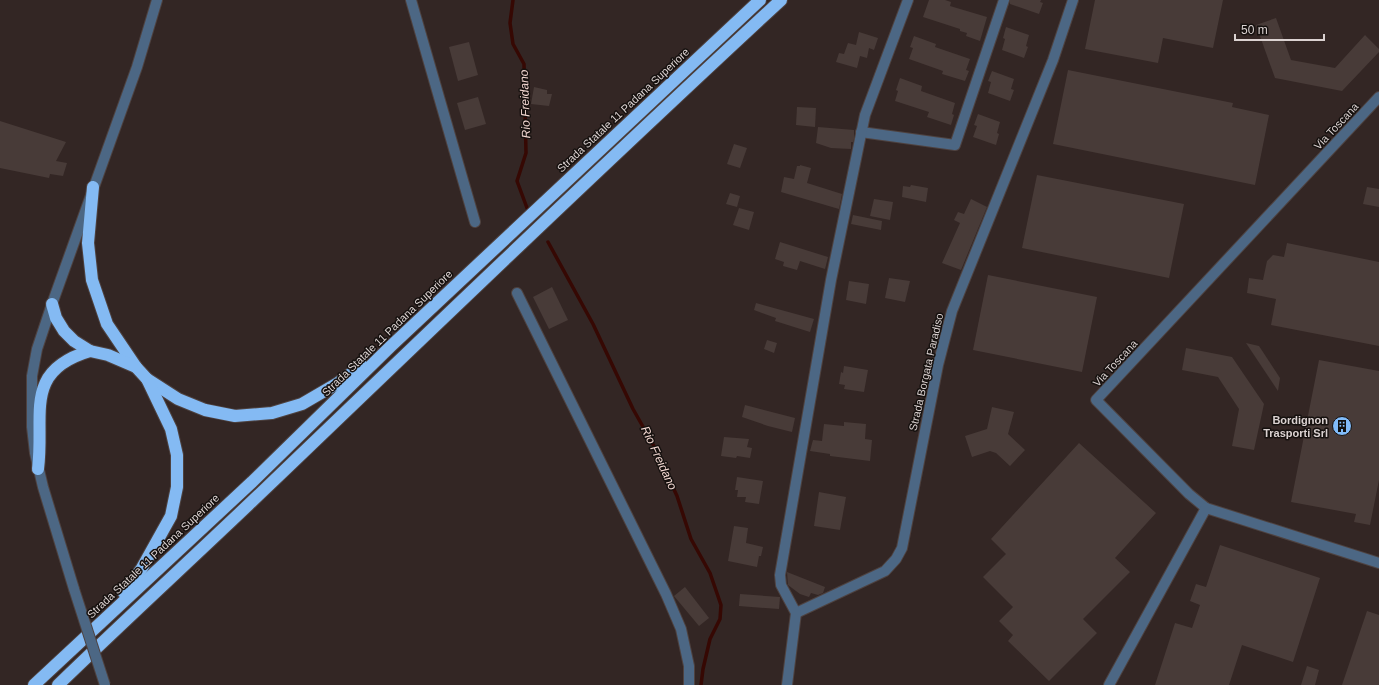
<svg xmlns="http://www.w3.org/2000/svg" width="1379" height="685" font-family="Arial,sans-serif">
	<style>
		.lines { fill: none; stroke-linecap: round; stroke-linejoin: round }
		.stream { stroke: #360803; stroke-width: 3.5 }
		.building { fill: #483b38 }
		.minor-casing { stroke: #4e4240; stroke-width: 12 }
		.highway-casing { stroke: #4e4240; stroke-width: 14 }
		.minor { stroke: #4c6784; stroke-width: 10 }
		.highway { stroke: #84baf3; stroke-width: 12 }
		.minor-bridge-casing { stroke: #4e4240; stroke-width: 12; stroke-linecap: butt }
		.minor-bridge { stroke: #4c6784; stroke-width: 10 }
		.labels { text-anchor: middle; stroke-width: 3; stroke-linejoin: round; paint-order: stroke }
		.street-label { font-size: 11px; fill: #dbd2d1; stroke: #16110f }
		.poi-label { font-size: 11px; font-weight: bold; fill: #dbd2d1; stroke: #16110f; text-anchor: end }
		.water-label { font-size: 12px; font-style: italic; fill: #f2d7d1; stroke: #16110f }
	</style>
	<rect width="100%" height="100%" fill="#332624"/>
	<g class="lines">
		<g class="stream">
			<polyline points="513,0 510,23 513,44 524,64 526,153 517,181 527,208"/>
			<polyline points="548,242 593,324 633,409 655,448 677,496 691,539 710,573 721,605 720,619 710,639 703,669 701,685"/>
		</g>
	</g>
	<g class="building">
		<polygon points="929,0 945,0 951,2 950,6 987,17 980,41 966,36 967,33 960,31 960,29 923,17"/>
		<polygon points="1010,0 1041,0 1040,2 1043,3 1039,14 1010,4"/>
		<polygon points="1095,0 1223,0 1213,48 1163,38 1158,63 1085,49"/>
		<polygon points="1276,18 1291,60 1335,68 1365,35 1379,49 1379,52 1342,91 1275,78 1256,25"/>
		<polygon points="1006,27 1029,35 1026,46 1028,47 1024,58 1002,50 1005,39 1003,38"/>
		<polygon points="859,32 878,38 874,50 869,48 867,58 860,56 857,68 836,62 839,53 844,54 848,43 856,45"/>
		<polygon points="914,36 936,44 935,47 970,59 966,70 969,71 965,81 942,74 943,71 909,59 913,48 910,47"/>
		<polygon points="469,42 478,75 458,81 449,47"/>
		<polygon points="1068,70 1233,103 1232,107 1269,115 1255,185 1053,144"/>
		<polygon points="992,71 1014,79 1011,89 1014,90 1010,101 988,93 991,82 988,81"/>
		<polygon points="900,78 922,86 921,91 955,103 952,114 954,115 951,125 927,117 929,112 895,101 898,91 896,90"/>
		<polygon points="534,87 547,90 547,94 552,94 549,106 531,104"/>
		<polygon points="478,97 486,124 465,130 457,103"/>
		<polygon points="797,107 816,108 815,127 796,125"/>
		<polygon points="978,114 1000,122 997,133 999,134 996,145 973,137 977,126 974,125"/>
		<polygon points="0,121 66,142 56,161 67,163 63,176 50,174 49,178 0,168"/>
		<polygon points="818,127 854,130 854,139 853,142 851,142 851,149 831,148 816,143"/>
		<polygon points="734,144 747,148 740,168 727,164"/>
		<polygon points="800,165 811,168 807,183 842,194 839,209 781,192 784,177 794,179 797,166 800,166"/>
		<polygon points="1037,175 1184,204 1169,278 1022,248"/>
		<polygon points="911,185 928,188 926,202 902,197 903,186 910,187"/>
		<polygon points="1367,187 1379,189 1379,207 1363,204"/>
		<polygon points="730,193 740,196 737,207 726,204"/>
		<polygon points="874,199 893,202 890,220 870,216"/>
		<polygon points="971,199 987,207 961,270 942,263 960,223 954,220 958,212 964,214"/>
		<polygon points="739,208 754,212 749,230 733,225"/>
		<polygon points="853,215 882,221 881,230 851,224"/>
		<polygon points="780,242 828,257 825,269 800,261 797,270 783,266 784,262 775,259"/>
		<polygon points="1287,243 1379,262 1379,346 1271,325 1276,299 1247,293 1249,278 1263,280 1267,261 1273,255 1284,257"/>
		<polygon points="988,275 1097,297 1082,372 973,350"/>
		<polygon points="889,278 910,281 905,302 885,298"/>
		<polygon points="849,281 869,284 866,304 846,300"/>
		<polygon points="552,287 568,320 549,329 533,297"/>
		<polygon points="756,303 814,319 810,332 775,321 776,318 754,310"/>
		<polygon points="767,340 777,343 774,353 764,349"/>
		<polygon points="1246,343 1259,346 1280,378 1278,391"/>
		<polygon points="1186,348 1232,357 1264,404 1254,450 1232,446 1239,409 1218,377 1182,370"/>
		<polygon points="1319,360 1379,371 1379,480 1370,525 1354,522 1356,514 1291,502"/>
		<polygon points="844,366 868,370 864,392 844,389 845,385 839,384 841,372 843,373"/>
		<polygon points="745,405 795,418 792,432 768,426 742,417"/>
		<polygon points="992,407 1014,412 1008,434 1025,450 1010,466 996,453 990,451 972,457 965,436 987,429"/>
		<polygon points="844,422 866,424 865,439 872,440 870,461 830,456 830,454 810,451 813,440 822,441 824,424 844,426"/>
		<polygon points="724,437 749,439 747,447 752,448 750,458 737,456 736,458 721,456"/>
		<polygon points="1079,443 1156,513 1115,558 1130,572 1083,619 1097,633 1049,681 1008,641 1013,635 999,621 1013,607 983,577 1006,554 991,539"/>
		<polygon points="737,477 763,481 759,504 745,502 746,497 737,497 738,490 735,490"/>
		<polygon points="819,492 846,497 840,530 814,526"/>
		<polygon points="734,526 748,528 746,543 763,547 761,556 759,556 757,567 728,561"/>
		<polygon points="1220,545 1320,578 1293,662 1242,645 1229,685 1155,685 1175,623 1192,628 1200,605 1190,601 1196,584 1206,587"/>
		<polygon points="787,572 825,587 823,593 818,595 811,593 809,597 800,594 788,585"/>
		<polygon points="685,587 709,618 699,626 674,596"/>
		<polygon points="740,594 780,597 779,609 739,606"/>
		<polygon points="1367,611 1379,615 1379,685 1342,685"/>
		<polygon points="1307,666 1319,670 1315,685 1301,685"/>
	</g>
	<g class="lines">
		<g class="minor-casing">
			<g id="minor">
				<polyline points="411,0 475,222"/>
				<polyline points="1379,97 1096,400 1189,494 1206,508 1379,563"/>
				<polyline points="861,132 955,145 1004,0"/>
				<polyline points="517,293 666,594 681,629 689,666 689,685"/>
				<polyline points="74,589 43,487 35,453 32,427 32,376 37,349 52,304 137,67 157,0"/>
				<polyline points="796,613 885,571 896,559 902,548 938,365 952,311 1053,60 1073,0"/>
				<polyline points="787,685 796,613 781,585 780,575 831,280 865,115 908,0"/>
				<polyline points="1109,685 1206,508"/>
			</g>
		</g>
		<g class="highway-casing">
			<g id="highway">
				<polyline points="93,187 88,243 92,280 107,324 136,367 147,379 178,399 205,410 235,416 272,413 302,404 338,383 362,366"/>
				<polyline points="52,304 56,318 64,331 74,341 90,351 108,355 136,367"/>
				<path d="M38,469C45,415 22,371 90,351"/>
				<polyline points="124,593 142,568 171,516 177,487 177,455 171,429 147,379"/>
				<polyline points="34,685 252,482 391,346 760,0"/>
				<path d="M58,685C126,619 196,555 265,489C436,325 607,161 781,0"/>
			</g>
		</g>
		<use href="#minor" class="minor"/>
		<use href="#highway" class="highway"/>
		<g class="minor-bridge-casing">
			<polyline id="minor-bridge" points="74,589 105,685"/>
		</g>
		<use href="#minor-bridge" class="minor-bridge"/>
	</g>
	<defs>
		<g id="building-disc" transform="scale(1)"><circle r="9.5" fill="#81bcfa" stroke="#16110f"/><path d="M-4-6H4V6H1V3H-1V6H-4ZM-2.5-4.3h1.7v1.8h-1.7ZM.8-4.3h1.7v1.8H.8ZM-2.5-1h1.7V.8h-1.7ZM.8-1h1.7V.8H.8Z" fill="#111"/></g>
	</defs>
	<g fill-rule="evenodd">
		<use href="#building-disc" x="1342" y="426"/>
	</g>
	<g class="labels">
		<g class="street-label">
			<text transform="translate(623 110) rotate(-43)" y="4">Strada Statale 11 Padana Superiore</text>
			<text transform="translate(1336 126) rotate(-47)" y="4">Via Toscana</text>
			<text transform="translate(387 333) rotate(-44)" y="4">Strada Statale 11 Padana Superiore</text>
			<text transform="translate(1115 363) rotate(-47)" y="4">Via Toscana</text>
			<text transform="translate(926 372) rotate(-77)" y="4">Strada Borgata Paradiso</text>
			<text transform="translate(153 556) rotate(-43)" y="4">Strada Statale 11 Padana Superiore</text>
		</g>
		<g class="poi-label">
			<text x="1328" y="424">Bordignon<tspan x="1328" dy="13">Trasporti Srl</tspan></text>
		</g>
		<g class="water-label">
			<text transform="translate(525 104) rotate(-92)" y="4">Rio Freidano</text>
			<text transform="translate(659 458) rotate(65)" y="4">Rio Freidano</text>
		</g>
	</g>
	<path d="M1235 34v6h89v-6" fill="none" stroke="#dbd2d1" stroke-width="2"/>
	<text x="1241" y="34" font-size="12" fill="#dbd2d1" stroke="#16110f" stroke-width="3" paint-order="stroke">50 m</text>
</svg>
